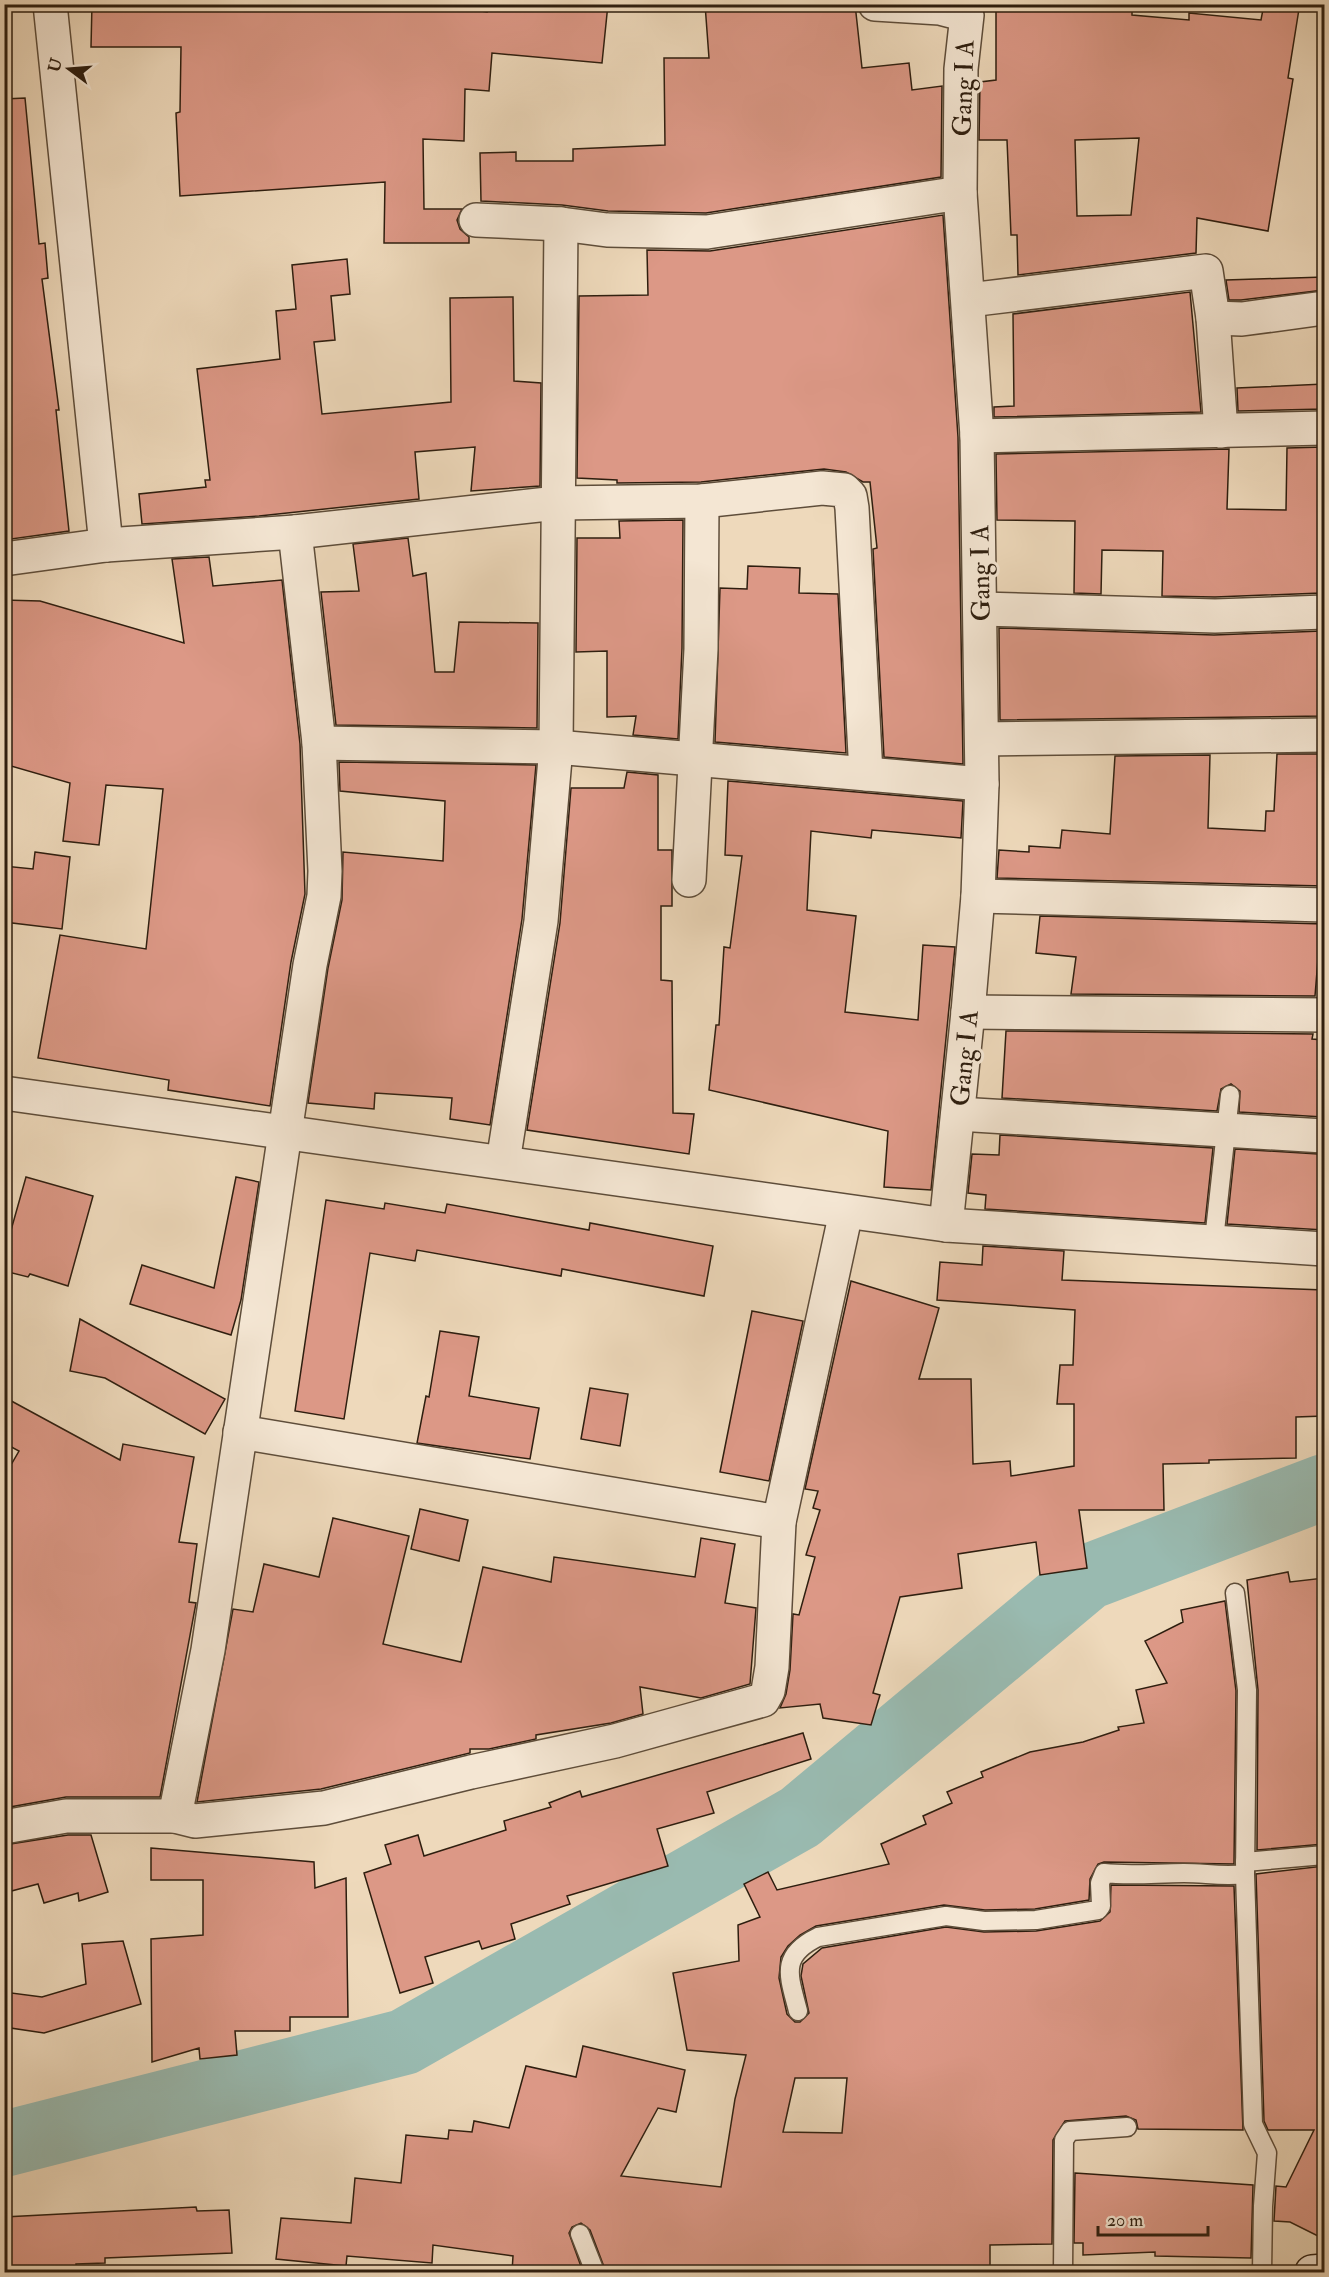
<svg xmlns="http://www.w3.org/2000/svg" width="1329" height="2277" font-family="'IM FELL Double Pica',serif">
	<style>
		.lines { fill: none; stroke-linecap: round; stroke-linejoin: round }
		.river { stroke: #99bab0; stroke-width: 66 }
		.building { fill: #dc9886; stroke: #2e1e0f; stroke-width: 1.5; fill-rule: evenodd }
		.lane-casing { stroke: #5e4d3a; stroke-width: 21 }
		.street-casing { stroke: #5e4d3a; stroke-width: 36 }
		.secondary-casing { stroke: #2e1e0f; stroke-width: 36 }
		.lane { stroke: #f4e6d3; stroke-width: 18 }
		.street { stroke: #f4e6d3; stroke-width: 33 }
		.secondary { stroke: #f4e6d3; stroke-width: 33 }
		.labels { text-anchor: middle; stroke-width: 6; stroke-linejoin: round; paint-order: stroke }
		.street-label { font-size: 26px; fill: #2e1e0f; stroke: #f4e6d3 }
	</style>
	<rect width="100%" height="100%" fill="#eed9bb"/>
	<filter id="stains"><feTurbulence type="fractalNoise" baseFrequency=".00333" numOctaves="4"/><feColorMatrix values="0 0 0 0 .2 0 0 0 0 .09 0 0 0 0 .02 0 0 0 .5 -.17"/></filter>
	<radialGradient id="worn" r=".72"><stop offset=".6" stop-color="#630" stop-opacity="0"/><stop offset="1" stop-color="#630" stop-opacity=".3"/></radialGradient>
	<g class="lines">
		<polyline class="river" points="4,2144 404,2042 800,1817 1088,1577 1324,1487"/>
	</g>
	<g class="building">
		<polygon points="92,4 432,4 487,12 487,4 608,4 602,63 492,53 489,91 465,89 464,141 423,139 424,209 462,209 457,220 460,229 469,237 469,243 384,243 385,182 180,196 176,113 180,112 181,47 91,47"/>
		<polygon points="705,4 855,4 862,68 909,63 912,90 942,86 941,177 706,213 608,211 562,205 481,201 480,153 516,152 516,161 573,161 573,149 665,145 664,58 709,58"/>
		<path d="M996,4H1132V15L1189,20V13L1261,20L1264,4L1299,9L1288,78L1293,79L1268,231L1197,218L1196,253L1018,275L1017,235H1011L1007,140H979L980,82L996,80ZM1139,138L1131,215L1077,216L1075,140Z"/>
		<polygon points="25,98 39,244 45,243 48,278 42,279 59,410 56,410 69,531 4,540 4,512 10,511 4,455 4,99"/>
		<polygon points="943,215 958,437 963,764 884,757 873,549 877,548 870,482 863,482 846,472 824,469 701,482 617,483 617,480 577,478 579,296 648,295 647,250 710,251"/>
		<polygon points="347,259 350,294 331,296 335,340 314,342 322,414 451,402 450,298 513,297 514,381 541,383 540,486 471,491 475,447 415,452 419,499 259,516 142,524 139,494 206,487 205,480 210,480 197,369 280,359 276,311 296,309 292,265"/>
		<polygon points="1324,277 1324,290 1241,300 1229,300 1226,280"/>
		<polygon points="1190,292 1201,412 994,417 994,407 1014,406 1013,314"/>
		<polygon points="1324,384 1324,409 1238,411 1237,388"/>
		<polygon points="1324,447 1324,586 1321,586 1321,593 1215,597 1162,596 1163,551 1102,550 1101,594 1074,593 1075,521 997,520 996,454 1229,449 1227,509 1286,510 1287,448"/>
		<polygon points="683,520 682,648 678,739 633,735 636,716 607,717 607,651 576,652 577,538 620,538 619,521"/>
		<polygon points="408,538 413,576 426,573 435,672 454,672 459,622 538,623 537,728 336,725 321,592 359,591 353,544"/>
		<polygon points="209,557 213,586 282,580 300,744 305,894 291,962 270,1106 168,1090 169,1080 38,1058 60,935 146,949 163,789 106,785 99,845 63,841 70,783 4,764 4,600 40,601 184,643 172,559"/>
		<polygon points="748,566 800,568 799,593 838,594 846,753 715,742 720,588 747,589"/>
		<polygon points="999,628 1214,635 1322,631 1324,716 1000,720"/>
		<polygon points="1277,754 1324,754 1324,886 997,878 999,850 1029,852 1029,846 1060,848 1062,830 1110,834 1115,756 1210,755 1208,828 1265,831 1266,811 1274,811"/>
		<polygon points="339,762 536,765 522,919 490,1125 450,1119 452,1098 375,1093 374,1109 308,1103 328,968 342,900 343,852 443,861 445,801 340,791"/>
		<polygon points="627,772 658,775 658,850 672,850 672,906 661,906 661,980 672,981 673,1113 694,1114 689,1154 527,1130 560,923 571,788 624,788"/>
		<polygon points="728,781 963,801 961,838 872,830 871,838 811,831 807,910 856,916 845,1012 918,1020 923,945 955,947 931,1190 884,1187 888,1131 709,1090 716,1025 719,1025 724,947 730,948 742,856 725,855"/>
		<polygon points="35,852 70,857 62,929 4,922 4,866 33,869"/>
		<polygon points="1040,916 1324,924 1323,960 1318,959 1315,996 1071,994 1076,957 1036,953"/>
		<polygon points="1006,1031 1313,1034 1312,1039 1324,1040 1323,1117 1239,1112 1240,1091 1231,1084 1221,1089 1217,1111 1002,1098"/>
		<polygon points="1000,1135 1213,1148 1205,1223 985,1209 986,1195 968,1193 972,1154 999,1155"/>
		<polygon points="1235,1149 1318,1154 1318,1160 1324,1160 1324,1230 1227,1224"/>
		<polygon points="26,1177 93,1196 68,1286 30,1274 28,1277 4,1271 4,1255"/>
		<polygon points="236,1177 259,1182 241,1300 231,1335 130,1304 142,1265 214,1288"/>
		<polygon points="326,1200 384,1209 385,1203 445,1213 447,1204 589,1230 590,1223 713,1246 704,1296 562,1269 561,1276 417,1250 415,1261 370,1253 344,1419 295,1411"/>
		<polygon points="983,1246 1064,1251 1062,1280 1324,1290 1324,1416 1296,1417 1296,1458 1209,1460 1209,1463 1163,1464 1164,1510 1079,1510 1087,1568 1040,1575 1036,1542 958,1554 962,1588 900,1597 873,1693 880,1695 871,1725 823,1718 820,1704 780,1708 786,1694 790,1670 793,1614 799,1615 815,1557 806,1555 820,1510 813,1508 818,1491 805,1489 851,1281 939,1308 919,1379 971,1379 973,1464 1010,1461 1011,1476 1074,1466 1074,1404 1057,1404 1060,1365 1073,1365 1075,1310 937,1300 940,1262 982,1265"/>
		<polygon points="752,1311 803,1321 769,1481 720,1472"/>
		<polygon points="80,1319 225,1399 205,1434 105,1378 70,1371"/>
		<polygon points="440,1331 479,1337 469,1396 539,1408 530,1459 417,1443 426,1396 429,1397"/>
		<polygon points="590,1388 628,1394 620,1446 581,1439"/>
		<polygon points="4,1397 120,1460 123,1444 194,1457 179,1542 197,1544 189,1602 196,1603 160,1797 66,1797 4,1808 4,1477 19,1451 4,1443"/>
		<polygon points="420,1509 468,1520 459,1561 411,1549"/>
		<polygon points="333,1518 409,1536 383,1644 461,1662 483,1567 551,1582 554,1557 695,1577 701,1538 735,1544 725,1603 756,1608 750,1684 701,1698 640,1687 643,1714 611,1723 536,1735 536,1739 489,1749 470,1749 470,1753 321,1789 197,1802 233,1609 253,1612 264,1564 319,1577"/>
		<polygon points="1288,1572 1290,1582 1324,1578 1324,1614 1319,1614 1324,1671 1324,1844 1257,1850 1258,1690 1247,1580"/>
		<path d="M1225,1601L1236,1691L1234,1864L1104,1862L1098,1864L1090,1879L1089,1900L1035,1909L985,1910L944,1905L816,1926L800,1935L788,1946L781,1957L779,1978L787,2014L795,2022H800L809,2013L801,1976L803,1964L822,1948L946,1927L984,1932L1036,1931L1100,1921L1110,1912L1111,1885L1234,1886L1243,2130L1138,2129L1136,2120L1126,2116L1065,2121L1053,2140L1052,2244L990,2245V2272H606L590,2230L581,2223L572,2227L569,2233L583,2272H512L513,2256L433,2245L432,2263L347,2256L346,2266L276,2259L281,2218L351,2223L355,2178L401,2183L406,2135L448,2139L449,2130L472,2132L474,2121L509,2128L526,2066L576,2077L583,2046L685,2070L676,2112L658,2108L621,2176L721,2187L735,2099L746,2055L687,2050L673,1973L739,1961L738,1925L760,1917L744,1884L768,1872L777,1890L889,1864L881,1844L926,1824L923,1816L952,1803L947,1792L983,1777L981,1772L1030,1752L1083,1742L1119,1730L1118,1727L1144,1723L1136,1690L1167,1683L1145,1641L1183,1622L1181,1610ZM795,2078H847L842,2133L783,2132Z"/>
		<polygon points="803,1733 811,1759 707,1792 714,1813 657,1829 668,1866 567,1896 570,1904 511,1924 515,1939 482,1949 479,1941 425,1957 433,1983 400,1993 364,1873 391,1864 385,1845 418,1835 424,1856 506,1830 504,1821 551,1807 549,1803 580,1791 582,1797"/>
		<polygon points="68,1835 91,1835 108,1892 79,1901 78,1893 44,1903 38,1884 4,1893 4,1845"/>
		<polygon points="151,1848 314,1862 315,1888 346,1878 348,2017 290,2017 290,2031 235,2031 237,2055 200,2059 199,2048 152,2062 151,1939 203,1935 203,1880 151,1880"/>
		<polygon points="1324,1866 1324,2239 1290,2222 1274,2221 1276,2186 1286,2187 1314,2130 1268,2130 1264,2121 1256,1874"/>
		<polygon points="123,1941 141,2004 44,2033 4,2027 4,1992 42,1997 86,1984 82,1944"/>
		<polygon points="1075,2173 1253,2185 1251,2258 1155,2256 1155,2252 1083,2255 1083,2243 1074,2243"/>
		<polygon points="196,2207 197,2211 229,2210 232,2253 105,2258 105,2263 76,2264 76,2272 4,2272 4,2217"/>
	</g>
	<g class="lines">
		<g class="lane-casing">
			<g id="lane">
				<polyline points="1214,1240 1230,1095"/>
				<polyline points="1235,1593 1247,1690 1245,1874 1253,2124 1267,2153 1263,2206 1262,2272"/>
				<polyline points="1245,1862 1324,1855"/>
				<path d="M798,2011C789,1976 779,1956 818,1937L946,1916L984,1921L1036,1920L1098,1910L1101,1906L1100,1883L1104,1873C1131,1876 1157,1873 1184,1873C1205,1873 1224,1877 1245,1874"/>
				<polyline points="580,2234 595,2272"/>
				<polyline points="1063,2272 1064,2140 1070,2131 1127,2127"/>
			</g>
		</g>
		<g class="street-casing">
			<g id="street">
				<polyline points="50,4 106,545"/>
				<polyline points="875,4 940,8 967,15 961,69 960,193 977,436 982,784 978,896 968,1012 946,1225"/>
				<polyline points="476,220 561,224 607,230 707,232 960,193"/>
				<polyline points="969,300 1206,271 1213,318 1221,431"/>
				<polyline points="1213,318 1242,319 1324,308"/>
				<polyline points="977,436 1324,428"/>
				<polyline points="4,559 106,545 295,532 557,503 702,501 822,488 844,490 850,496 852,508 866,774"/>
				<polyline points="981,609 1215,616 1324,612"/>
				<polyline points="982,739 1324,735"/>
				<polyline points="319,743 556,747 982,784"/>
				<polyline points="689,880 701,649 702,501"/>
				<polyline points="978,896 1324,905"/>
				<polyline points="968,1012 1324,1015"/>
				<polyline points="4,1093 946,1225 1324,1249"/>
				<polyline points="958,1114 1324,1136"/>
				<polyline points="503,1162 541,921 556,747 561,224"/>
				<polyline points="240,1432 779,1522"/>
				<polyline points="175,1816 208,1650 310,965 324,896 325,871 319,743 295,532"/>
				<polyline points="4,1827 66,1816 175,1816 195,1821 324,1808 471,1772 615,1741 763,1700 768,1691 772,1667 779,1522 846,1212"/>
			</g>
		</g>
		<g class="secondary-casing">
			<polyline id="secondary" points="1312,2272 1324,2271"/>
		</g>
		<use href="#lane" class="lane"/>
		<use href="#street" class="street"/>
		<use href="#secondary" class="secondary"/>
	</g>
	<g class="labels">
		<g class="street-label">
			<text transform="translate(963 88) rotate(-88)" y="9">Gang I A</text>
			<text transform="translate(980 573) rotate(-91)" y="9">Gang I A</text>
			<text transform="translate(964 1058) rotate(-84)" y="9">Gang I A</text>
		</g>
	</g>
	<rect width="1329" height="2277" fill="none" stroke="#eed9bb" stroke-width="24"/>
	<rect x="6" y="6" width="1317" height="2265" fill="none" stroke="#2e1e0f" stroke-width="3"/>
	<rect x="12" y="12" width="1305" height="2253" fill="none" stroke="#2e1e0f" stroke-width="1.5"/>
	<g transform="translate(69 69) rotate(286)" stroke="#f4e6d3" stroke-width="4.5" paint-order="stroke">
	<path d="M0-4.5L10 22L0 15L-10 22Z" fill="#2e1e0f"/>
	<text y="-9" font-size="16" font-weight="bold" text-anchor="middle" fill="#2e1e0f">U</text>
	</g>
	<path d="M1098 2226v9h110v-9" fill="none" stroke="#2e1e0f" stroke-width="3"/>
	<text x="1107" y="2226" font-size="18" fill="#2e1e0f" stroke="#f4e6d3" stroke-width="4.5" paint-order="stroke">20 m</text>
	<rect width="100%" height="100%" filter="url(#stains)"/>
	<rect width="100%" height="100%" fill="url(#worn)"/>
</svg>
